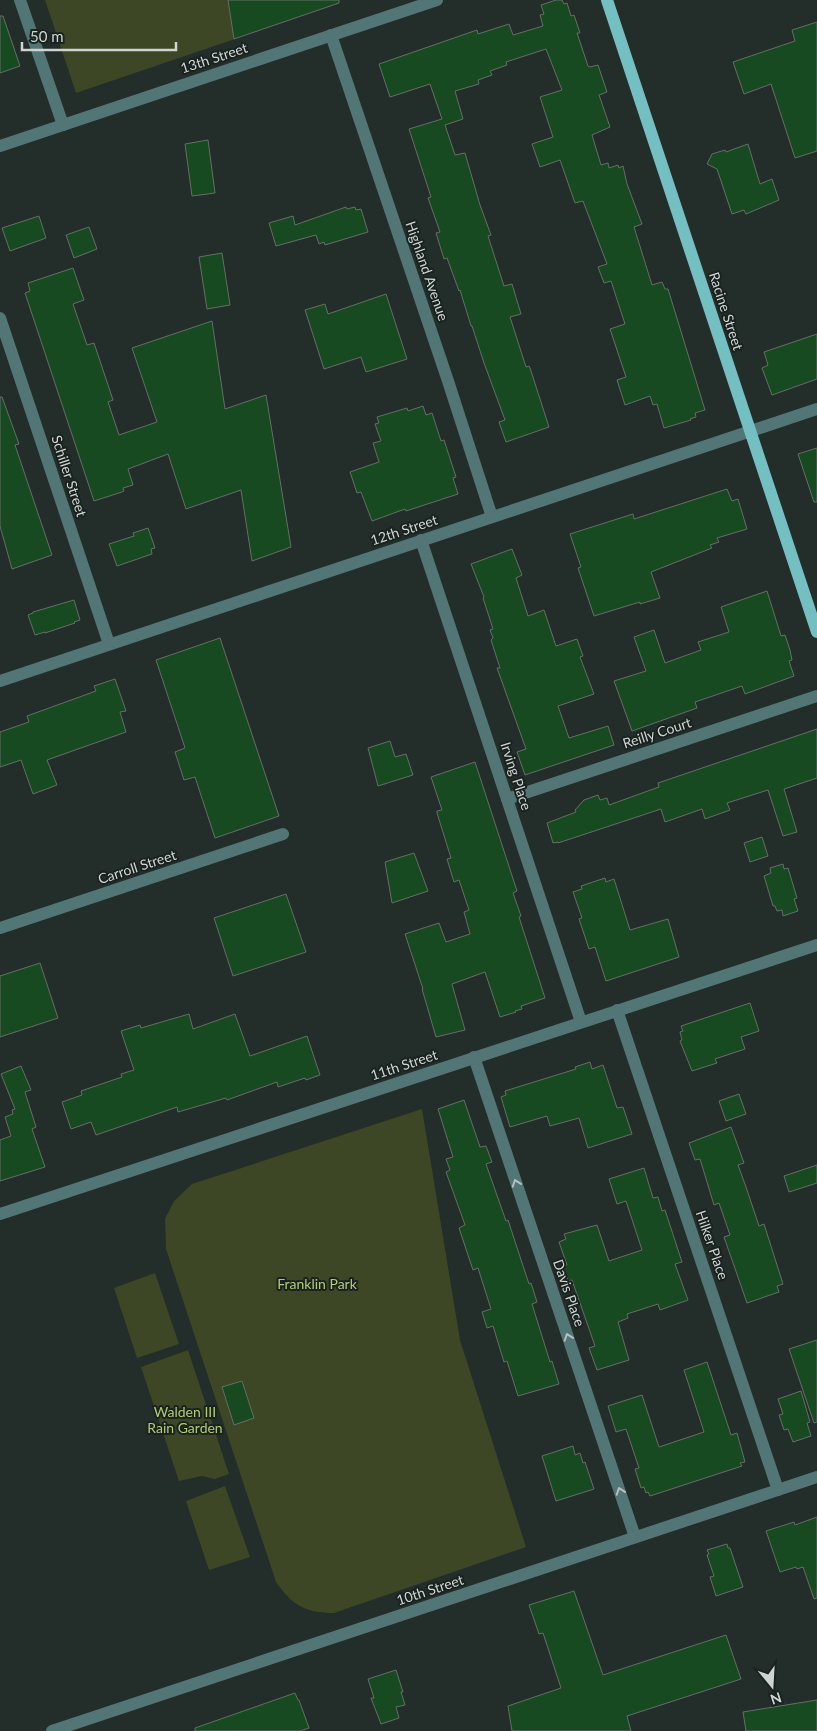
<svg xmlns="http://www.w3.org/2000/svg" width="817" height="1731" font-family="Lato,sans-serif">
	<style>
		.green { fill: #3d4625 }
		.building { fill: #174a20; stroke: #666e67 }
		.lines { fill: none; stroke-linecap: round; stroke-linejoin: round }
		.minor { stroke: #527576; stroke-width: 12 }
		.major { stroke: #74bfc1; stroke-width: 12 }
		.oneway { stroke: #b5c1c0 }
		.labels { text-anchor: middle; stroke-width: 4; stroke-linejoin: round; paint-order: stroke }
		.street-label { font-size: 14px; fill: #ced4d2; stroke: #1a2320 }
		.park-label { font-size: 14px; fill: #b3cb72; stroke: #1a2320 }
	</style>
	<rect width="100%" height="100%" fill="#232d2a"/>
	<g class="green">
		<polygon points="45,0 229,0 235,39 76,93"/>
		<path d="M422,1109L460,1340L526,1547L334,1613C305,1613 292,1605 276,1582L166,1249L165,1219L174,1201L192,1184Z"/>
		<polygon points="155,1273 179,1344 137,1358 114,1288"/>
		<polygon points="188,1350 229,1474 215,1479 202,1476 179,1481 141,1367"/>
		<polygon points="225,1486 250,1557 209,1570 186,1501"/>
	</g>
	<g class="building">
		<polygon points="228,0 339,0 339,3 234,39"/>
		<polygon points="556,0 562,0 564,4 567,3 571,16 574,15 580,33 577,33 588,66 590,67 598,65 607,92 599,95 610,127 592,135 601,165 608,163 609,168 618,165 619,168 623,166 627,184 642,224 634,227 652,285 662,282 665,289 668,289 705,410 695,413 696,417 690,419 691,420 664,428 657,404 653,405 650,396 625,405 617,380 626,377 610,329 625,324 611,281 604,283 598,267 607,264 583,201 575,203 560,160 540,167 532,144 553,137 540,97 562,90 546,49 506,62 507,65 490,71 492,75 478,80 479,84 455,91 463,119 445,125 455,155 465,153 480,205 491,235 488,236 504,286 512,284 521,314 510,317 526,367 529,366 530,368 549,427 506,442 499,422 505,420 484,363 472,326 471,326 460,290 459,291 447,258 444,259 436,233 440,232 428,198 431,197 409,129 442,119 430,84 390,97 379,64 477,30 478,34 509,24 513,35 543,26 540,15 544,14 541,5"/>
		<polygon points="0,16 3,16 20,66 0,73"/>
		<polygon points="817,22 817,151 795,158 771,84 744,94 733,62 795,41 792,30"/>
		<polygon points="208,140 215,193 192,196 185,144"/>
		<polygon points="748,144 760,184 772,179 779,200 746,214 744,210 732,214 717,169 707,164 712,154 725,150 726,152"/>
		<polygon points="346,207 347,209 355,207 356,210 361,209 368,232 325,245 324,242 319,244 316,235 276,246 269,223 293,216 295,225"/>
		<polygon points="39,216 46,238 10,251 2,228"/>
		<polygon points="89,227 97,249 74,258 66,235"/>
		<polygon points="222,253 230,305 207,309 199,257"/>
		<polygon points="73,268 84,300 73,304 87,345 94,343 113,400 108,402 119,435 157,422 132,348 212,321 225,409 266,395 291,547 252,561 241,490 186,509 168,454 128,469 133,485 123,488 124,491 122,492 94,501 25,293 30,291 28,283"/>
		<polygon points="386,294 407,359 366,372 361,357 324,369 305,310 325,304 328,314"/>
		<polygon points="817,334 817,379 772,395 762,368 768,365 764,352"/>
		<polygon points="0,397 2,397 19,444 15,445 52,555 12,569 0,526"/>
		<polygon points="423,406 426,415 432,413 441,441 444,440 456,477 453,478 458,494 406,511 405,509 372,521 361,492 357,493 350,472 379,462 373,443 381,441 375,424 379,423 377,417 407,408 408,411"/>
		<polygon points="817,448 817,502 814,502 798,454"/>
		<polygon points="727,489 732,501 738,499 747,529 717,538 719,542 710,545 712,548 651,572 660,598 640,604 640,602 594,616 578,568 581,567 570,534 633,514 634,519"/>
		<polygon points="148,528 155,548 151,549 152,554 117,566 109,544 134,536 133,533"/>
		<polygon points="512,549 522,575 516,578 528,616 544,610 556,646 577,639 583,656 580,657 594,694 558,706 569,738 608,726 614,745 525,775 517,752 526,749 497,668 500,668 491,640 493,638 490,630 493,629 483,598 484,597 471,564"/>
		<polygon points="767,591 781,636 785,635 790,650 792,660 789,661 794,676 745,694 742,686 695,702 697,708 632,731 614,681 646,671 634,637 654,630 665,663 701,650 698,642 729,632 721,607"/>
		<polygon points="74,600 80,620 74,622 75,623 45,633 45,632 35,635 28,615 33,613 33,612"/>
		<polygon points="220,638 279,816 215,838 195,777 184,780 175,752 185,748 156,660"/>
		<polygon points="115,679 126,711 120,712 126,732 47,760 57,785 33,794 21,760 0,767 0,732 29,722 27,716 96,691 94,686"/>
		<polygon points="817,729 817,778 784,789 797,832 783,836 768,790 727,803 730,810 705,819 702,809 665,822 661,809 558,843 558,842 553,843 547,823 576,812 575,810 584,800 598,795 600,800 607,798 609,805 659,787 658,783"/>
		<polygon points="390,741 395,757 406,754 413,775 378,786 368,748"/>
		<polygon points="475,762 517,891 513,893 521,916 519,917 545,998 521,1006 522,1009 515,1011 516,1012 500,1017 485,972 452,984 465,1030 436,1037 422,989 423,989 405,934 439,923 446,942 470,934 464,912 469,910 459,880 454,882 447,859 451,858 437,813 437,811 442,810 431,777"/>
		<polygon points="762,837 768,856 750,862 744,843"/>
		<polygon points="414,853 428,891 392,903 385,862"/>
		<polygon points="783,864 784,869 788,868 797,898 794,899 798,911 783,916 782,910 777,911 775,906 773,906 764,876 771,873 770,868"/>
		<polygon points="605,878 606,882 614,879 630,930 668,919 679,957 606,981 595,947 589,949 579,919 582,918 573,892 582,889 581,886"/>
		<polygon points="286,894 306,952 233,976 214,918"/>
		<polygon points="40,963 58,1018 0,1037 0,976"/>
		<polygon points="750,1003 759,1031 741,1037 745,1049 715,1059 717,1063 692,1071 680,1041 682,1040 680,1032 683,1031 681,1026"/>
		<polygon points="189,1014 193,1029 235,1014 250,1056 307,1036 320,1075 306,1080 305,1078 278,1087 277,1082 227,1100 226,1098 178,1112 177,1107 96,1135 91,1122 71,1129 62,1102 82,1095 81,1091 122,1077 121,1074 134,1070 121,1031 140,1025 141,1028"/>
		<polygon points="590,1062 592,1069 603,1065 617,1108 623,1107 632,1134 588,1148 579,1118 550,1126 547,1116 510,1127 501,1097 506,1095 505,1091 576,1069 575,1067"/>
		<polygon points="21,1066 31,1090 25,1092 36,1127 32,1129 45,1167 0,1181 0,1140 11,1136 5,1117 13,1114 12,1110 15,1109 1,1074"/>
		<polygon points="739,1094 746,1114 726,1121 719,1101"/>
		<polygon points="464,1100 480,1147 486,1146 492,1162 486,1164 506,1221 508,1220 529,1284 531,1283 537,1302 532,1304 550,1362 552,1361 559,1384 518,1396 507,1361 504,1362 493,1326 487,1328 482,1312 491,1309 478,1268 473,1270 459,1228 465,1225 446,1172 450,1170 446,1159 453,1157 438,1109"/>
		<polygon points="731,1127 744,1163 738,1165 746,1187 759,1226 764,1224 783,1284 777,1286 779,1292 747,1303 724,1237 730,1235 719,1203 714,1205 700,1159 695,1160 689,1143"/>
		<polygon points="817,1165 817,1183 789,1192 784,1176"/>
		<polygon points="644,1168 653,1198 658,1197 662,1211 665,1210 682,1262 675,1264 688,1300 660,1310 658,1304 627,1314 628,1318 618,1322 629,1360 597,1370 589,1348 595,1346 572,1280 568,1281 563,1266 567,1265 559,1242 566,1239 564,1234 597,1225 609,1261 642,1250 626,1201 617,1204 609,1179"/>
		<polygon points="817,1340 817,1422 814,1423 789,1349"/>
		<polygon points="707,1362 731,1435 737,1433 745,1462 740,1463 742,1466 650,1496 648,1492 646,1493 644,1487 641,1488 635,1469 639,1468 626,1429 616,1432 608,1406 642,1395 659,1447 704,1432 684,1370"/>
		<polygon points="242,1381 254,1418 234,1425 222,1387"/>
		<polygon points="801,1391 810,1422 807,1423 811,1436 793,1442 788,1429 784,1430 779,1415 783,1414 778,1399"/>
		<polygon points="573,1446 575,1455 580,1453 583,1463 585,1462 594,1489 556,1501 542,1456"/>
		<polygon points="817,1517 817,1598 814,1599 803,1567 797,1569 796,1567 780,1572 766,1531 794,1522 795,1525"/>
		<polygon points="727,1544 728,1548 730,1548 743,1587 716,1596 710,1577 714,1576 707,1555 709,1554 707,1550"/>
		<polygon points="574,1591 603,1675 726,1635 741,1679 627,1716 631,1731 512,1731 508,1706 561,1688 543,1633 539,1634 529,1605"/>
		<polygon points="396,1670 403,1692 401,1692 405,1705 396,1707 399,1718 381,1724 371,1698 374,1698 368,1679"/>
		<polygon points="295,1693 298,1700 299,1700 309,1728 300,1731 195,1731 195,1728"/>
		<polygon points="817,1700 817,1731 746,1731 743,1712"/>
	</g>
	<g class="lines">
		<g class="minor">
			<polyline points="20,0 63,125"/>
			<polyline points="331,35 448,381 492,517"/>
			<polyline points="0,146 437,0"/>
			<polyline points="0,318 109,644"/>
			<polyline points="421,540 581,1022"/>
			<polyline points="0,681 817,409"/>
			<polyline points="507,799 817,696"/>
			<polyline points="0,928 283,834"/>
			<polyline points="617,1010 778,1490"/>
			<polyline points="474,1057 635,1537"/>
			<polyline points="0,1214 817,945"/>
			<polyline points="52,1731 817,1477"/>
		</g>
		<polyline class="major" points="607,0 817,632"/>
	</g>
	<defs><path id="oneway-chevron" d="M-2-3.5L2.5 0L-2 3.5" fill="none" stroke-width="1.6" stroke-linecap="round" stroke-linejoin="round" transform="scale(1.25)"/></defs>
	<g class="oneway">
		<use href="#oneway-chevron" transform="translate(516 1183) rotate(-109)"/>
		<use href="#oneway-chevron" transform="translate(568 1337) rotate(-109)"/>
		<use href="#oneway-chevron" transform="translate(620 1491) rotate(-109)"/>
	</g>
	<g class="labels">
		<g class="street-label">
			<text transform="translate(214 58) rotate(-18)" y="5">13th Street</text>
			<text transform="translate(427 271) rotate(71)" y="5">Highland Avenue</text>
			<text transform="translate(726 311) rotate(72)" y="5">Racine Street</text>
			<text transform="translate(69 476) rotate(72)" y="5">Schiller Street</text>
			<text transform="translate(404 530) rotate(-18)" y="5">12th Street</text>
			<text transform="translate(657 733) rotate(-18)" y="5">Reilly Court</text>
			<text transform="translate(516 776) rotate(72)" y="5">Irving Place</text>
			<text transform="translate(137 867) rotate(-18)" y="5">Carroll Street</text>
			<text transform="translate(404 1065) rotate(-18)" y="5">11th Street</text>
			<text transform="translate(712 1245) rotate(71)" y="5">Hilker Place</text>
			<text transform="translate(569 1293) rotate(71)" y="5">Davis Place</text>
			<text transform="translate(430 1590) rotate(-18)" y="5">10th Street</text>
		</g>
		<g class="park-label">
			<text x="317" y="1289">Franklin Park</text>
			<text x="185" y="1417">Walden III<tspan x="185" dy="16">Rain Garden</tspan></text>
		</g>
	</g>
	<g transform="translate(772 1686) rotate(162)" stroke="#1a2320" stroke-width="4" paint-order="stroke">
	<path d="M0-4L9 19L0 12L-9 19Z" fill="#ced4d2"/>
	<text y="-8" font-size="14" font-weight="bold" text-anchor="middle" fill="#ced4d2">N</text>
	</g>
	<path d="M22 42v8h154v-8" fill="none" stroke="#ced4d2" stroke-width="2.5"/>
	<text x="30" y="42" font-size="15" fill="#ced4d2" stroke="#1a2320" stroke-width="4" paint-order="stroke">50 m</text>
</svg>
